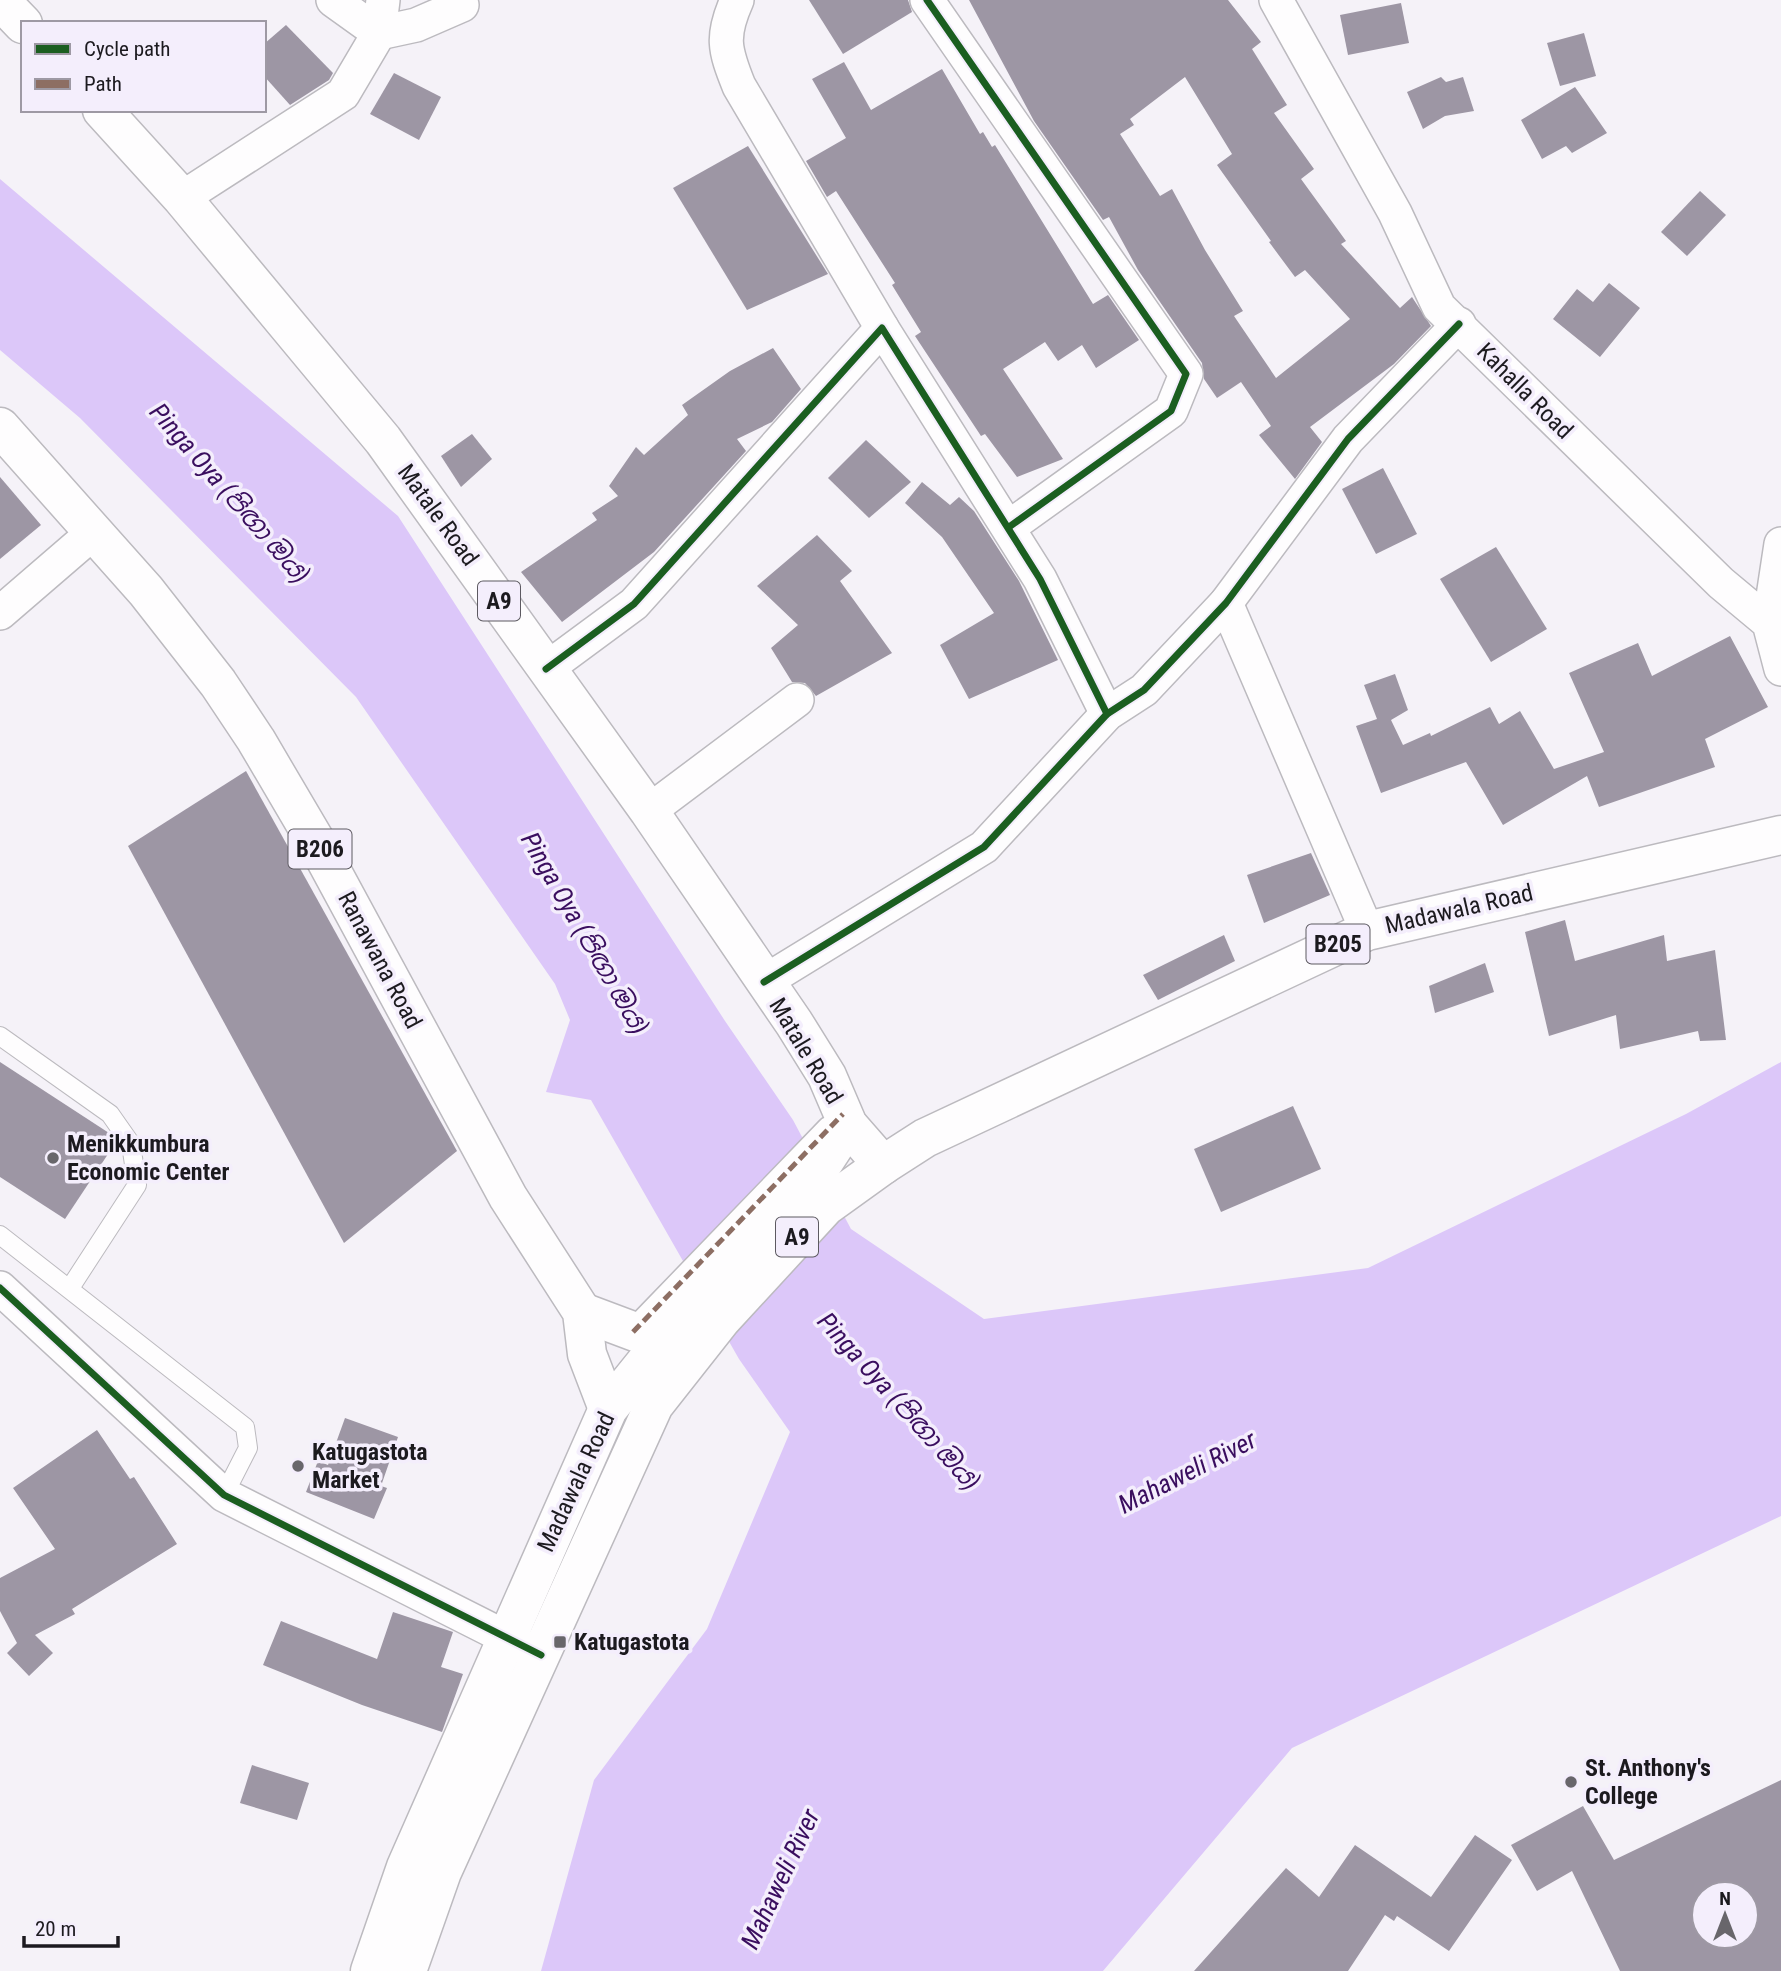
<svg xmlns="http://www.w3.org/2000/svg" width="1781" height="1971" font-family="'Roboto Condensed','Noto Sans Sinhala',sans-serif">
	<style>
		.water { fill: #dcc7f9 }
		.building { fill: #9d96a4; fill-rule: evenodd }
		.lines { fill: none; stroke-linecap: round; stroke-linejoin: round }
		.service-casing { stroke: #bcbabf; stroke-width: 20 }
		.pedestrian-casing { stroke: #bcbabf; stroke-width: 27 }
		.minor-casing { stroke: #bcbabf; stroke-width: 36 }
		.primary-casing { stroke: #bcbabf; stroke-width: 41 }
		.trunk-casing { stroke: #bcbabf; stroke-width: 41 }
		.service { stroke: #fefdfe; stroke-width: 18 }
		.pedestrian { stroke: #fefdfe; stroke-width: 24 }
		.minor { stroke: #fefdfe; stroke-width: 33 }
		.primary { stroke: #fefdfe; stroke-width: 38 }
		.trunk { stroke: #fefdfe; stroke-width: 38 }
		.quiet { stroke: #8d6e63; stroke-width: 5; stroke-dasharray: 10 5; stroke-linecap: butt }
		.cycleway-casing { stroke: #f4eefc; stroke-width: 11 }
		.cycleway { stroke: #1b5e20; stroke-width: 7 }
		.poi-dot { fill: #68666b; stroke: #f4eefc; stroke-width: 2.5 }
		.labels { text-anchor: middle; stroke-width: 7; stroke-linejoin: round; paint-order: stroke }
		.shield { fill: #f4eefc; stroke: #5d5a61; stroke-width: 2 }
		.shield-label { font-size: 23px; font-weight: bold; fill: #1c1a1f }
		.street-label { font-size: 24px; fill: #1c1a1f; stroke: #f4eefc }
		.poi-label { font-size: 24px; font-weight: bold; fill: #1c1a1f; stroke: #f4eefc; text-anchor: start }
		.water-label { font-size: 26px; font-style: italic; fill: #3a0e5f; stroke: #f4eefc }
	</style>
	<rect width="100%" height="100%" fill="#f5f2f8"/>
	<polygon class="water" points="0,179 398,516 725,1021 793,1120 851,1229 984,1319 1368,1268 1686,1114 1781,1062 1781,1516 1292,1748 1103,1971 541,1971 594,1780 707,1629 790,1432 739,1359 591,1100 546,1092 570,1020 555,984 356,697 80,418 0,350"/>
	<g class="building">
		<polygon points="809,0 908,0 912,12 843,54"/>
		<path d="M969,0H1228L1261,42L1252,49L1287,105L1274,113L1314,169L1301,179L1346,241L1341,244L1400,308L1412,297L1431,326L1394,364L1310,427L1322,442L1295,479L1259,435L1271,426L1241,382L1217,398L1204,379L1202,363L1138,270L1109,217L1103,220L1034,121ZM1185,77L1232,154L1217,165L1271,241L1269,242L1295,277L1305,270L1350,319L1276,378L1234,316L1243,311L1205,250L1172,189L1160,196L1120,134L1134,125L1130,119Z"/>
		<polygon points="1401,3 1409,43 1348,55 1340,15"/>
		<polygon points="286,25 333,73 329,80 290,105 264,76 264,44"/>
		<polygon points="1584,33 1596,76 1560,86 1547,43"/>
		<polygon points="844,62 871,110 942,69 980,134 983,132 992,147 995,145 1093,304 1108,295 1139,340 1096,368 1082,345 1058,361 1045,342 1003,369 1063,459 1017,477 985,434 981,436 915,336 921,332 892,285 895,283 836,191 827,197 806,161 846,138 812,79"/>
		<polygon points="394,73 441,97 419,140 370,114"/>
		<polygon points="1441,77 1446,82 1463,77 1474,111 1445,116 1423,129 1407,92"/>
		<polygon points="1575,87 1607,133 1572,153 1566,146 1542,159 1521,120"/>
		<polygon points="748,146 828,274 747,310 673,188"/>
		<polygon points="1700,191 1726,215 1687,256 1661,232"/>
		<polygon points="1609,283 1640,308 1600,357 1553,319 1577,289 1593,302"/>
		<polygon points="773,348 801,389 772,422 737,439 746,451 654,552 562,622 521,572 597,520 592,513 618,496 609,486 636,447 644,455 688,415 682,405 730,371"/>
		<polygon points="472,434 492,459 461,487 441,456"/>
		<polygon points="866,440 911,482 869,518 828,478"/>
		<polygon points="1383,468 1417,534 1376,554 1342,489"/>
		<polygon points="0,477 41,525 0,559"/>
		<polygon points="922,482 950,505 959,497 974,511 1019,581 1058,660 969,699 940,645 994,613 942,537 905,503"/>
		<polygon points="817,535 852,571 840,581 892,653 816,696 805,683 792,682 771,648 798,625 757,586"/>
		<polygon points="1496,547 1547,629 1491,662 1440,579"/>
		<polygon points="1730,636 1768,707 1705,739 1715,767 1599,807 1587,776 1503,825 1466,762 1381,793 1356,726 1377,719 1364,685 1395,674 1408,710 1391,720 1403,745 1430,733 1431,736 1490,707 1499,724 1520,711 1554,769 1604,752 1569,673 1638,643 1652,676"/>
		<polygon points="246,771 457,1151 344,1243 128,846"/>
		<polygon points="1311,853 1330,895 1264,923 1247,875"/>
		<polygon points="1565,920 1575,961 1664,935 1667,961 1715,950 1726,1040 1700,1041 1698,1031 1620,1049 1616,1015 1549,1036 1525,932"/>
		<polygon points="1224,935 1235,961 1158,1000 1143,975"/>
		<polygon points="1485,963 1494,992 1435,1013 1429,986"/>
		<polygon points="0,1062 109,1133 116,1142 65,1219 0,1177"/>
		<polygon points="1293,1106 1321,1169 1221,1212 1194,1149"/>
		<polygon points="345,1418 398,1437 381,1486 387,1488 374,1519 306,1492 318,1461 328,1465"/>
		<polygon points="97,1430 130,1479 134,1477 177,1544 72,1609 75,1614 35,1635 53,1653 29,1676 7,1653 17,1643 0,1611 0,1578 55,1549 13,1488"/>
		<polygon points="393,1612 453,1632 441,1667 463,1674 442,1732 362,1705 263,1665 281,1621 377,1659"/>
		<polygon points="252,1765 309,1783 297,1820 240,1803"/>
		<path d="M1781,1780V1971H1620L1572,1871L1537,1891L1511,1845L1583,1806L1614,1860ZM1704,1894H1746V1936H1704Z"/>
		<polygon points="1475,1835 1512,1860 1449,1951 1397,1916 1394,1921 1385,1915 1348,1971 1194,1971 1286,1868 1319,1897 1355,1845 1431,1897"/>
	</g>
	<g class="lines">
		<g class="service-casing">
			<g id="service">
				<polyline points="0,1036 110,1114 131,1144 137,1185 70,1288"/>
				<polyline points="0,1235 245,1427 248,1448 224,1495"/>
			</g>
		</g>
		<g class="pedestrian-casing">
			<polyline id="pedestrian" points="633,1332 829,1129"/>
		</g>
		<g class="minor-casing">
			<g id="minor">
				<polyline points="333,0 379,33 416,25 462,5"/>
				<path d="M737,0C721,36 724,49 739,86L882,328"/>
				<polyline points="927,0 1186,374 1171,411 1009,527"/>
				<polyline points="1276,0 1395,213 1439,307 1721,583 1769,623 1781,669"/>
				<polyline points="182,198 343,94 379,33 383,0"/>
				<polyline points="1226,603 1367,931"/>
				<polyline points="0,613 94,532"/>
				<polyline points="1769,623 1781,544"/>
				<polyline points="546,669 634,604 882,328 1040,579 1107,714"/>
				<polyline points="649,811 797,700"/>
				<polyline points="764,982 984,847 1107,714 1144,690 1226,603 1348,439 1459,324"/>
				<polyline points="0,1288 224,1495 531,1650"/>
			</g>
		</g>
		<g class="primary-casing">
			<g id="primary">
				<polyline points="0,427 146,591 218,683 256,740 316,842 508,1197 582,1312 587,1354 608,1409"/>
				<polyline points="883,1165 925,1138 1367,931 1781,835"/>
				<polyline points="582,1312 662,1342"/>
			</g>
		</g>
		<g class="trunk-casing">
			<g id="trunk">
				<polyline points="0,0 23,24"/>
				<polyline points="102,110 182,198 383,440 649,811 794,1023 827,1076 848,1125 883,1165 826,1206 721,1320 654,1405 442,1872 407,1971"/>
				<polyline points="370,1971 406,1867 608,1409 662,1342 785,1212 816,1174 848,1125"/>
			</g>
		</g>
		<use href="#service" class="service"/>
		<use href="#pedestrian" class="pedestrian"/>
		<use href="#minor" class="minor"/>
		<use href="#primary" class="primary"/>
		<use href="#trunk" class="trunk"/>
		<polyline class="quiet" points="633,1332 843,1114"/>
		<g class="cycleway-casing">
			<g id="cycleway">
				<polyline points="927,0 1186,374 1171,411 1009,527"/>
				<polyline points="546,669 634,604 882,328 1040,579 1107,714"/>
				<polyline points="764,982 984,847 1107,714 1144,690 1226,603 1348,439 1459,324"/>
				<polyline points="0,1288 224,1495 541,1655"/>
			</g>
		</g>
		<use href="#cycleway" class="cycleway"/>
	</g>
	<g class="poi-dot">
		<circle cx="53" cy="1158" r="7"/>
		<circle cx="298" cy="1466" r="7"/>
		<rect x="553" y="1635" width="14" height="14" rx="3.5"/>
		<circle cx="1571" cy="1782" r="7"/>
	</g>
	<g class="labels">
		<g class="shield">
			<rect x="478" y="581.5" width="42" height="39" rx="5"/>
			<rect x="288.5" y="829.5" width="63" height="39" rx="5"/>
			<rect x="1306.5" y="924.5" width="63" height="39" rx="5"/>
			<rect x="776" y="1217.5" width="42" height="39" rx="5"/>
		</g>
		<g class="shield-label">
			<text x="499" y="609">A9</text>
			<text x="320" y="857">B206</text>
			<text x="1338" y="952">B205</text>
			<text x="797" y="1245">A9</text>
		</g>
		<g class="street-label">
			<text transform="translate(1525 391) rotate(45)" y="8">Kahalla Road</text>
			<text transform="translate(438 515) rotate(54)" y="8">Matale Road</text>
			<text transform="translate(1459 909) rotate(-13)" y="8">Madawala Road</text>
			<text transform="translate(380 960) rotate(62)" y="8">Ranawana Road</text>
			<text transform="translate(806 1051) rotate(59)" y="8">Matale Road</text>
			<text transform="translate(576 1482) rotate(-65)" y="8">Madawala Road</text>
		</g>
		<g class="poi-label">
			<text x="67" y="1152">Menikkumbura<tspan x="67" dy="28">Economic Center</tspan></text>
			<text x="312" y="1460">Katugastota<tspan x="312" dy="28">Market</tspan></text>
			<text x="574" y="1650">Katugastota</text>
			<text x="1585" y="1776">St. Anthony's<tspan x="1585" dy="28">College</tspan></text>
		</g>
		<g class="water-label">
			<text transform="translate(230 493) rotate(49)" y="9">Pinga Oya (පිඟා ඔය)</text>
			<text transform="translate(585 933) rotate(60)" y="9">Pinga Oya (පිඟා ඔය)</text>
			<text transform="translate(899 1401) rotate(48)" y="9">Pinga Oya (පිඟා ඔය)</text>
			<text transform="translate(1187 1472) rotate(-27)" y="9">Mahaweli River</text>
			<text transform="translate(780 1879) rotate(-65)" y="9">Mahaweli River</text>
		</g>
	</g>
	<rect x="21" y="21" width="245" height="91" fill="#f4eefc" stroke="#9e99a4" stroke-width="2"/>
	<rect x="35" y="44" width="35" height="10" fill="#1b5e20" stroke="#9e99a4" stroke-width="2"/>
	<text x="84" y="56" font-size="21" fill="#1c1a1f">Cycle path</text>
	<rect x="35" y="79" width="35" height="10" fill="#8d6e63" stroke="#9e99a4" stroke-width="2"/>
	<text x="84" y="91" font-size="21" fill="#1c1a1f">Path</text>
	<g transform="translate(1725 1915)"><circle r="33" fill="#f4eefc" stroke="#9e99a4" stroke-width="2"/>
	<path d="M0-5L12 26L0 18L-12 26Z" fill="#68666b"/>
	<text y="-10" font-size="19" font-weight="bold" text-anchor="middle" fill="#1c1a1f">N</text>
	</g>
	<path d="M24 1936v10h94v-10" fill="none" stroke="#1c1a1f" stroke-width="3.5"/>
	<text x="35" y="1936" font-size="21" fill="#1c1a1f" stroke="#f4eefc" stroke-width="5" paint-order="stroke">20 m</text>
</svg>
